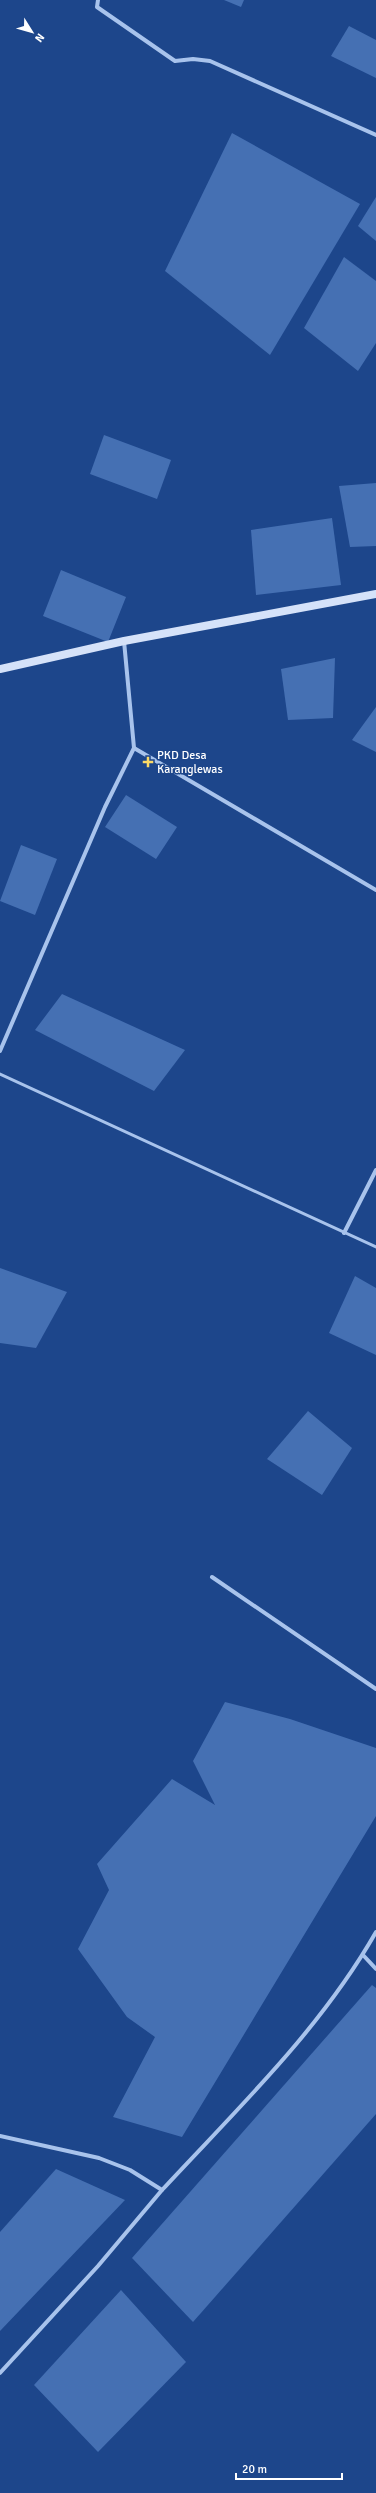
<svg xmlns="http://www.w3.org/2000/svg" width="376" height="2493" font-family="Signika,sans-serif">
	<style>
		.building { fill: #4570b3 }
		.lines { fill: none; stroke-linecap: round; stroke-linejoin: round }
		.lane { stroke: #a8c3ec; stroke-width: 3 }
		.street { stroke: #a8c3ec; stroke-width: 4 }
		.secondary { stroke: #d5e2f9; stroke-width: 8 }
		.poi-dot { fill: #fcda66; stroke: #1d468b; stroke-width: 1.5 }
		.labels { text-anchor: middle; stroke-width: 3; stroke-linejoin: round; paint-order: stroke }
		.poi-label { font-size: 12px; fill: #fff; stroke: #1d468b; text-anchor: start }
	</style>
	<rect width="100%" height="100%" fill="#1d468b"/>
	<g class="building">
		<polygon points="224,0 244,0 241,7"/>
		<polygon points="349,26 376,40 376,78 331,56"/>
		<polygon points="232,133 360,204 270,355 165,271"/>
		<polygon points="376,197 376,241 358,226"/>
		<polygon points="344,257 376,281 376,343 358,371 304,328"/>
		<polygon points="104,435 171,460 157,499 90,474"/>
		<polygon points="376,483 376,546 350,547 339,486"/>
		<polygon points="332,518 341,585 256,595 251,530"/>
		<polygon points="61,570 126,597 108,642 43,616"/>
		<polygon points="335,658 333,718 288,720 281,669"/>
		<polygon points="376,707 376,752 352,740"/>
		<polygon points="126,795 177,827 156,859 105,827"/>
		<polygon points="21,845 57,859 35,915 0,901"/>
		<polygon points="62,994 185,1050 154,1091 35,1030"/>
		<polygon points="0,1268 67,1292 36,1348 0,1343"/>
		<polygon points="355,1276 376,1288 376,1355 329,1333"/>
		<polygon points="308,1411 352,1448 322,1495 267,1459"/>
		<polygon points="225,1702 290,1719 376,1748 376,1816 182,2137 113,2117 155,2037 127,2017 78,1949 109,1890 97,1864 172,1779 215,1805 193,1761"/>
		<polygon points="372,1985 376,1988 376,2114 193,2322 132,2258"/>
		<polygon points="56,2169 125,2200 0,2331 0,2232"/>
		<polygon points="121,2290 186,2362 98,2452 34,2385"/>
	</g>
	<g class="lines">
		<polyline class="lane" points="0,1074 376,1247"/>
		<g class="street">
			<polyline points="98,0 97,7 175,61 193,59 210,61 376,135"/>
			<polyline points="134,748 376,890"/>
			<polyline points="0,1051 105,807 134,748 124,641"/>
			<polyline points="344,1233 376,1170"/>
			<polyline points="212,1577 376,1689"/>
			<polyline points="363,1955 376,1969"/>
			<path d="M0,2136L99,2158L130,2170L162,2190C238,2108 320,2030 376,1932"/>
			<polyline points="0,2373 98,2266 162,2190"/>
		</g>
		<polyline class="secondary" points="0,669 124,641 376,594"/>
	</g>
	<path class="poi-dot" d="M146 756h4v4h4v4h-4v4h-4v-4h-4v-4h4z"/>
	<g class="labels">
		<g class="poi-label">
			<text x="157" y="759">PKD Desa<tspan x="157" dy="14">Karanglewas</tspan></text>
		</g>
	</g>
	<g transform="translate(32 32) rotate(127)" stroke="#1d468b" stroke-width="3" paint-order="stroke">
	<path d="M0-3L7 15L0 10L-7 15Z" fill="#ffffff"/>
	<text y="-6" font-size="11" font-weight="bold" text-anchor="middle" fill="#ffffff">N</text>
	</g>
	<path d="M236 2473v6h106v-6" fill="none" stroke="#ffffff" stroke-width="2"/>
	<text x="242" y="2473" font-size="12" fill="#ffffff" stroke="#1d468b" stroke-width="3" paint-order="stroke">20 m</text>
</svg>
